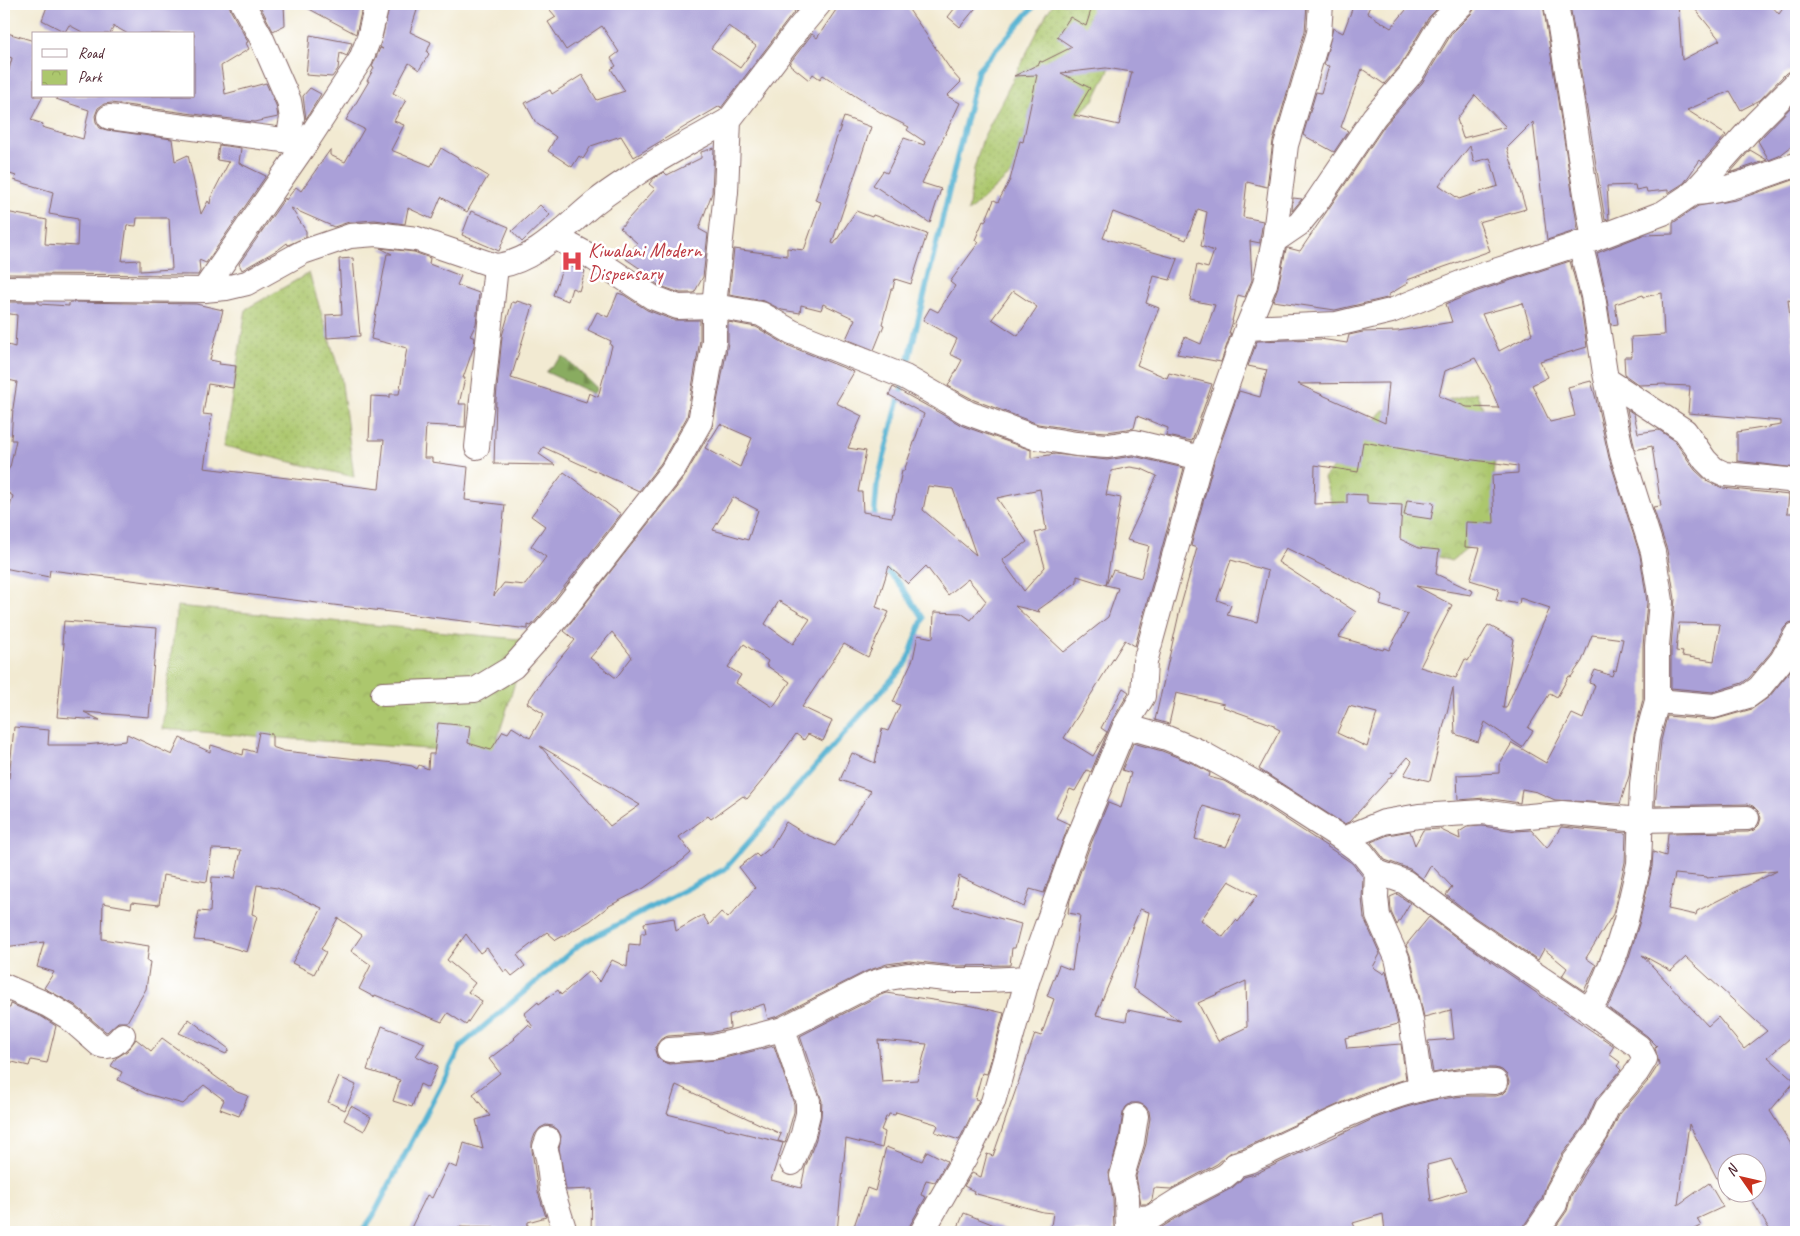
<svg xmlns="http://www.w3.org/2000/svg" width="1800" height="1236" font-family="Caveat,sans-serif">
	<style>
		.grass { fill: url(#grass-dots); stroke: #7b734c }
		.forest { fill: url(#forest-firs); stroke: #6a6646 }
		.park { fill: url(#park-crowns); stroke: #7b734c }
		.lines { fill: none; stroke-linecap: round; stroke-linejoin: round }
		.stream { stroke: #54b2d2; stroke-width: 5.5 }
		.building { fill: #aaa0d8; fill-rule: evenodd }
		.minor-casing { stroke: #856665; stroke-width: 26 }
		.minor { stroke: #fff; stroke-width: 24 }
		.labels { text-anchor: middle; stroke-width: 5; stroke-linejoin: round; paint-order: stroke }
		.health-label { font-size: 20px; fill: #be3a42; stroke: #fff; text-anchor: start }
	</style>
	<defs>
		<pattern id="grass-dots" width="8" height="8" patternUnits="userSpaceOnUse" patternTransform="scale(1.25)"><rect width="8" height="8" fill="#acc76d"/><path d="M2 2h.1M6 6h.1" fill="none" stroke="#96aa5f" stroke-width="1.8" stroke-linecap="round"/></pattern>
		<pattern id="forest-firs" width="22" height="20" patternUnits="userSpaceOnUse" patternTransform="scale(1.25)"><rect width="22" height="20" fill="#89ac60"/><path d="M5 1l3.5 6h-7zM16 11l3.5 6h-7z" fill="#728b4f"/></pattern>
		<pattern id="park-crowns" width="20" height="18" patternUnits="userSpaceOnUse" patternTransform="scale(1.25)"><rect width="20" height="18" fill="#acc76d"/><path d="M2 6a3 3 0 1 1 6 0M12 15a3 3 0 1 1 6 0" fill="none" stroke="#96aa5f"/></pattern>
	</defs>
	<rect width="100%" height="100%" fill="#fff"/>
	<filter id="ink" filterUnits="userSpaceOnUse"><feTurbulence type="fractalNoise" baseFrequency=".02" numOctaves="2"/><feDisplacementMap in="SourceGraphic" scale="10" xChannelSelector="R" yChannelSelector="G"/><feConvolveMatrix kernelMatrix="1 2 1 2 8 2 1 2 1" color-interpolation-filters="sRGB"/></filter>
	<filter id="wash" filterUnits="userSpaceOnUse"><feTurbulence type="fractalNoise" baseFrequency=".0096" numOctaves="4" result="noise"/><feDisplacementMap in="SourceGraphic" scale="20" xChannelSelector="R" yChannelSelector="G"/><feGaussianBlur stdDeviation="1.12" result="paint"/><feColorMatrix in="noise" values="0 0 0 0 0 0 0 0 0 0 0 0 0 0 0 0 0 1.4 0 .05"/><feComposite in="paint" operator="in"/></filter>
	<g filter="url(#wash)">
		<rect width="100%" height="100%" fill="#f2ead2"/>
		<g class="grass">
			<polygon points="1053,4 1134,4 1131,25 1094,100 968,212 974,169 983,138 1046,15"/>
			<polygon points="309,273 341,377 354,477 224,446 246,309"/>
		</g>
		<polygon class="forest" points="563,356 597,388 594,394 546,372"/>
		<g class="park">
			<polygon points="1476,392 1497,439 1493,478 1505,517 1451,561 1362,532 1335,514 1324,478 1383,410 1416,409"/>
			<polygon points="177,606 528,640 493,754 162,729"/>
		</g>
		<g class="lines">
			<g class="stream">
				<polyline points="906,371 978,70 1036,4"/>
				<polyline points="874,520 877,484 903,383"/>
				<polyline points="362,1232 373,1216 462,1045 580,944 725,869 907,662 923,618 900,584 883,567"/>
			</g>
		</g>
		<g id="blocks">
			<g class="building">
				<path d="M48,4H229L231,11L248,42L246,43L249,49L221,66L225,94L266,83L276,105L278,117L254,122L111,103L104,104L98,108L95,116L96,122L100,128L107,130L172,139L175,161L188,155L201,214L208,201L210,204L211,197L229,162L217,160L219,145L241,148L239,163L266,176L206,263L199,260L200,271L198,275L4,274V222L6,212L47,220L45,244L77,246L78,219L49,214L53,192L14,180L16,176L4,172V89L12,58L4,55V32L34,41V96H43L31,120L43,124L42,127L83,139L89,110L56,99L57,96H194V34H128L114,26L110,34H86L69,25L65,32L42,20ZM137,218H169L172,269L140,271V260L122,261L127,225L136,226Z"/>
				<polygon points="259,4 284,4 285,25 273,31"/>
				<polygon points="300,4 363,4 356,34"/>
				<polygon points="390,4 419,4 410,32 431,42 427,52 429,54 419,70 409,63 393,93 406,100 394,121 404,125 391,150 431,166 441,148 488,176 467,212 441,197 432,219 408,208 405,224 375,220 349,222 334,227 291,208 306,231 306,237 288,245 287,243 279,249 242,270 239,264 285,198 286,200 296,187 301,191 330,150 330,155 345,162 364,129 346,120 369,81 367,81 374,68 372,67 380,48 383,49 380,47"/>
				<path d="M545,4H800L721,108L720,106L634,157L621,136L591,146L583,159L579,156L572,167L548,151L556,137L536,123L525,103L550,90L552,94L582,75L597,100L625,91L611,69L616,66L611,58L619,52L602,26L566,50L548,22L556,17ZM728,26L756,46L740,68L711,48Z"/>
				<polygon points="840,4 905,4 953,73 961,82 947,96 960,103 922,183 941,189 930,223 873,185 883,171 887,173 904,138 924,145 925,142 907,130 909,127 883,114 823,75 820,79 813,74 809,80 789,64 812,34 817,38"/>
				<polygon points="958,4 979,4 960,27 948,17"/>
				<path d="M1093,4H1307L1305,31L1273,141L1267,187L1247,182L1243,217L1263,221L1260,239V243L1250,241L1252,280L1245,297L1238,295L1232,321H1233L1229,333H1231L1221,362L1177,354L1185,337L1201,344L1215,305L1190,300L1197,265L1208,268L1214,251L1201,246L1207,212L1198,209L1186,240L1113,212L1103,238L1178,259L1170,280L1154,276L1146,303L1159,308L1137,365L1167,378L1169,373L1212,384L1192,441L1167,436L1168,428L1137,416L1134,428L1107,432L1078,430L1038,424L974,400L948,386L962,360L950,354L957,339L923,320L930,308L938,312L955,286L950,282L979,242L975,240L983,221L985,222L994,200L998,202L1010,180L1020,141L1023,142L1037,75L1014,76L1039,64L1040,61L1042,62L1072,47L1057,37L1070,17L1086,26ZM1106,68L1132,72L1119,125L1074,115L1090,88L1061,73ZM1013,291L1037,307L1018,336L992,319Z"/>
				<polygon points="1354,4 1371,4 1367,13 1391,28 1411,4 1442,4 1429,17 1400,66 1384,84 1362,69 1341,127 1348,131 1334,152 1303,135 1316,92 1321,93 1329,66 1324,65 1333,28 1343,33"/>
				<path d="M1475,4H1543L1578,230L1547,240L1533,122L1507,148L1526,209L1479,222L1490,251L1407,280L1408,283L1388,295L1389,297L1387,298L1335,310L1273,301L1278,287L1286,249L1288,248L1300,251L1385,125L1422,83L1452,33L1471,14L1475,8ZM1475,95L1506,127L1463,138L1457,119ZM1470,146L1474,162L1490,158L1498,186L1459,199L1439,185Z"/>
				<polygon points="1590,4 1678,4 1682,60 1720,40 1691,4 1770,4 1779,14 1786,4 1791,4 1796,7 1795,70 1786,73 1760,100 1741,110 1730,91 1687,110 1726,135 1702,162 1700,160 1684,183 1668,193 1668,190 1647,192 1646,188 1636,190 1635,185 1607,186 1609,219 1605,220 1570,5 1571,8"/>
				<polygon points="310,35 352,43 347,56 340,53 338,69 332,77 306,75"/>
				<polygon points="310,88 321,94 306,119 303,96"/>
				<polygon points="1796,102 1796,143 1779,156 1769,160 1758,141"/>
				<polygon points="844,117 871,127 832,243 834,244 856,211 872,217 873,215 927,234 911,284 895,279 893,289 891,289 882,324 884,325 874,350 846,339 855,319 823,304 821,310 801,305 800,313 782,310 764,301 729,295 734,249 787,256 787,248 804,250 821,202 815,200"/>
				<polygon points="714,148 712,193 699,229 708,234 703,277 694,293 680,293 658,285 653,281 654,278 626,259 637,243 620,228 655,189 649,184 654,178 664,172 667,175 701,158 701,152"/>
				<polygon points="1750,150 1767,160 1730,173"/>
				<polygon points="1796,179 1796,302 1788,300 1794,352 1796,352 1796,468 1737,461 1737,432 1781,425 1781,421 1688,413 1690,386 1666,385 1666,384 1639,385 1625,375 1624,357 1632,357 1631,337 1664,335 1662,293 1644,297 1643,295 1615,304 1618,324 1611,325 1606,293 1597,253 1643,235 1673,234 1673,223 1698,206 1736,200"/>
				<polygon points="1293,198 1302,199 1292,211"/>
				<polygon points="540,205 550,215 522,242 512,231"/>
				<polygon points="471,211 509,227 499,251 462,235"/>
				<polygon points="380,248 414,252 430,258 429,264 461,276 457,285 479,293 476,324 470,336 475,338 474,346 463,378 465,378 459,404 466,404 465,427 426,425 424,458 432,458 432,462 468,467 465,500 505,505 494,596 504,583 525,585 546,557 531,546 545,526 531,516 564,472 621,514 552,602 531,626 528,625 528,629 50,570 49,577 4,568 4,526 13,496 4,490 4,476 10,467 16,440 11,440 13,408 17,382 4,379 4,344 15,347 17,315 4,313 4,302 39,302 39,304 69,306 69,303 71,302 196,304 223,310 210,360 220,362 219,364 236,366 233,388 208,384 203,414 212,415 204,468 379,489 384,440 369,440 371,396 390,397 390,394 399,394 407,348 371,339 387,254 392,254"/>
				<polygon points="353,258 360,336 327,338 326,315 342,314 339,259"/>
				<path d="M1570,261L1580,299L1587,347L1540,361L1548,377L1532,385L1550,422L1575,416L1568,387L1591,381L1596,399L1609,458L1640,555L1647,602L1643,646V699L1634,735L1629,776L1620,804L1555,800L1537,792L1522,789L1520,803L1485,798L1458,800L1457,775L1499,773V765L1512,743L1546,763L1572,714L1583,719L1595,685L1589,683L1595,670L1612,676L1614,670L1616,671L1623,639L1592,635L1582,661L1571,677L1569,676L1557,697L1550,693L1528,728L1533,731L1522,747L1485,722L1478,742L1455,734L1453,688L1430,781L1404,775L1412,761L1408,757L1394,773L1391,772L1392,775L1349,822L1344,824L1259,769L1280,730L1274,727V725L1223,707L1224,704L1176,693L1169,724L1155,720L1181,605L1197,548L1191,546L1214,462L1239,391L1260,397L1267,370L1248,366L1257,341L1320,339L1347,343L1349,335L1363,332L1398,331L1452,322L1446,304L1478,291ZM1523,303L1532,334L1499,351L1482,314ZM1475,358L1491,387H1490L1499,408L1467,407L1439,396L1445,371ZM1389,383L1385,423L1298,384ZM1363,442L1437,455L1518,466V473L1492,475L1494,523L1466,522L1465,547L1480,548L1470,580L1499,589L1496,600L1519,604L1520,598L1550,608L1506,708H1503L1514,639L1488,625L1468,661L1465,659L1456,678L1420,667L1452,605L1416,586L1471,595L1473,591L1436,574L1439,550L1419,548L1400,539L1402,505L1367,503V495L1347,494V503L1314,504L1315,465L1358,472ZM1286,548L1383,595L1380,605L1408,614L1389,650L1384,648L1383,650L1339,637L1356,612L1278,562ZM1231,560L1268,571L1257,622L1227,615L1231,605L1217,600ZM1349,706L1377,713L1367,747L1337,733Z"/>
				<polygon points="564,264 585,271 579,291 572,288 568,301 553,295"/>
				<polygon points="618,293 624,295 647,310 673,320 700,320 700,340 687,417 661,463 639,491 543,447 539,454 555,465 494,464 496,399 502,336 512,302 516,303 517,301 533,306 511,378 586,402 589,393 598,397 612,346 610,345 611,341 588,330 597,312 608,317"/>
				<path d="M728,322L756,327L787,345L854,372L836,403L862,416L848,448L866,451L858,492H862L863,512L892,517L902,471H904L924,414L889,395L893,387L963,426L1031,450V458L1055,454L1107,460L1133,456L1184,468L1135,646L1125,640L1064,738L1093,756L1107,732L1101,728L1123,688L1129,692L1112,721L1091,772L1087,770L1075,791L1070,789L1056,818L1069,824L1044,893L1030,889L1024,907L959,876L953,906L1021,924L1015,948H1012L1010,965L957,966L909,961L887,964L867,971L778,1016L768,1019L764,1004L729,1015L730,1028L711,1033L668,1036L661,1039L657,1044L655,1050L657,1057L663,1062L670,1064L716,1060L774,1046L794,1104V1112L785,1143L778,1141L781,1134L676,1085L667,1114L783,1143L771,1180L801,1188L805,1168L816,1139L821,1117L822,1101L800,1036L878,996L886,993L973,1006L1004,1013L987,1074L982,1073L975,1099L979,1100L959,1140L935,1132L938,1126L936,1124L896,1112L895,1115L889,1114L888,1117H886L881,1130L885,1132L882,1148L846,1139L837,1232H710L697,1230V1232H591L592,1189L566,1190L559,1148L561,1136L558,1130L553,1126L546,1125L540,1128L535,1134L532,1142V1150L538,1192L546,1217L528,1222L527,1232H498V1228L459,1227L457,1232H409L427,1195L432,1198L448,1164L457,1168L464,1143L483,1149L476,1120L490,1116L473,1094L500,1073L489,1059L515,1039L514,1038L528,1025L532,1028L533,1027L524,1014L538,1002L539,1004L558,990L561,995L589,971L600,982L612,960L627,967L629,944L640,945L641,933H646L644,923L674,918L676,931L703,915L709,925L721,912L728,918L755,888L739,867L756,854L759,857L771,847L786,822L807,835L835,846L871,791L840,780L852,753L875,763L882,729L888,731L900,705L893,702L913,659L918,635L933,638L934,612L961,613L971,620L986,601L968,579L948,595L926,566L908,584L889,566L876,607L889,612L868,657L844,644L802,707L832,721L823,741L808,734L804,740L796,734L766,776L747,799L743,796L711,819L708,816L679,837L691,853L683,860L644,888L609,906L590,921L556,940L547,932L517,955L525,966L512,976L507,970L504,972L487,948L480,953L466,934L447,960L475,983L468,992L482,1001L466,1025L448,1013L442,1022L375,995L374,997L359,989L371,965L351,951L362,935L338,918L321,949L326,952L314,974L292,963L322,908L277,888L257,885L252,914L257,916L247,952L208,941L194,940L199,911L210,912L212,877L235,878L241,850L212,849L207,882L163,875L159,905L132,902L131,908L103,903L102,939L149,946L147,961L150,962L146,989L127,1022H118L107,1032L105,1031L75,1005L44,988L54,972L37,967L44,942L4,947V918H5L4,778H9L14,727L49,730L48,745H85L126,741L127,734L172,755L180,738L210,752L211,745L243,755L244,749L255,752L259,732L272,734V747L284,751L394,763L412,766L417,769L419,765L428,769L429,754H434L438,723L470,726L468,743L491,750L503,731L508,733L512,727L530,738L544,714L527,703L544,678L575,640L564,631L683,479L712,429L728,343ZM720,424L752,438L740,467L705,448ZM1130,467L1142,469L1157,476L1127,540L1149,546L1141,578L1113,570L1106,585L1118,588L1108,617L1064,652L1015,606L1040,612L1038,610L1077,582V576L1106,585L1121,498L1106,495L1111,471ZM928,486L953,489L976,555L923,510ZM1040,489L1046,530L1035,533L1045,567L1024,591L1002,560L1027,542L997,498ZM733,497L758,510L748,540L713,530ZM779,601L810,619L793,644L765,624ZM612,632L632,657L616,678L590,658ZM744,644L768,661L766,665L790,682L773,707L736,683L741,675L728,667ZM540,746L640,805L610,826ZM878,1040L927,1044L917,1080L882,1082Z"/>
				<path d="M1627,409L1634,414L1638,433L1659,430L1674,440L1695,470L1708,482L1723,488L1789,495L1787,513H1796V621L1789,623L1784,628L1771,652L1749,678L1742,683L1713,692L1671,688V647L1675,599L1667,550L1653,507L1661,506L1652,446L1635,450ZM1679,623L1720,624L1714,661L1682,656L1683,652L1676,651Z"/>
				<polygon points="1407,500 1434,503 1431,519 1404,515"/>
				<polygon points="64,621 157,628 149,717 84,712 100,720 57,717 64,643 62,643"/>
				<path d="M1795,665H1796V1033L1768,1057L1795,1081L1770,1111L1796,1152V1232H1771L1748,1194H1758V1164H1728V1200L1689,1124L1678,1205L1709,1183L1723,1207L1697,1219L1701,1226L1690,1232H1552L1567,1211L1571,1196L1586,1170L1608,1139L1619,1115L1648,1081L1659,1064L1655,1048L1657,1046L1647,1036L1607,1007L1612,999L1629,957L1639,924L1652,867L1653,852L1666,856L1668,833L1748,832L1754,830L1759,825L1761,818L1758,811L1753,806L1747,804L1655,806L1661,741L1667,716L1713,720L1752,709L1769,697ZM1777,871L1697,911L1696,915L1668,909L1675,874L1707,877V878ZM1642,955L1671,971L1686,957L1767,1031L1744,1049L1718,1017L1708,1026Z"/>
				<path d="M1133,743L1162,751L1192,763L1210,773L1209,777L1224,781L1252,797L1352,863L1363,877L1362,898L1364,918L1380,954L1373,967L1384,974L1386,971L1398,1024L1345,1038L1347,1048L1401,1044L1406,1079L1363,1093L1244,1148L1231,1152L1217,1164L1171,1189L1154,1188L1152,1200L1148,1204H1141L1136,1176L1146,1144L1150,1118L1149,1111L1145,1106L1139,1103H1131L1126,1107L1123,1113L1119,1139L1109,1173L1113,1199L1114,1232H1050L1053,1213L1043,1212L973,1193L974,1191L964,1186L972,1173L981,1177L987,1154L993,1156L1035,1034L1041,1036L1054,999L1047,996L1059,965L1072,970L1080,915L1068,913L1070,900L1088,851L1108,803L1121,808L1131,773L1122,770ZM1203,806L1240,817L1226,847L1195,839ZM1229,881L1257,896L1238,922L1236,920L1223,937L1201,920ZM1140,909L1149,912L1133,988L1180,1021L1128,1010L1126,1021L1096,1015ZM1246,981L1247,1027L1218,1041L1198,1003Z"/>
				<polygon points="1482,826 1516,831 1531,830 1547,848 1561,827 1626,833 1625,862 1613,914 1586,958 1596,965 1584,991 1562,976 1567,968 1544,949 1538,960 1477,919 1446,895 1452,887 1431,865 1423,879 1410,869 1385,860 1371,842 1388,835 1410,831 1415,845 1423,830 1439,829 1460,839 1459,832 1467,827"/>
				<polygon points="1397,894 1410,903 1397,925 1391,912 1390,897"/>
				<path d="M1429,917L1461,941L1614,1046L1609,1054L1620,1062L1617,1066L1621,1070L1596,1099L1584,1126L1562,1155L1546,1185L1542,1198L1525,1224L1522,1232H1385L1383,1214L1353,1223L1357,1232H1142L1159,1229L1186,1212L1232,1188L1244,1177L1255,1174L1373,1119L1403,1108L1433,1100L1463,1096H1496L1502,1094L1507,1089L1509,1082L1507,1075L1502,1070L1495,1068H1462L1433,1073L1428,1041L1454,1039L1451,1010L1424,1017L1410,955L1406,945ZM1451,1159L1466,1190L1431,1201L1427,1165Z"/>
				<polygon points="11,1004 42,1017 56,1026 47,1063 31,1060 29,1066 4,1060 4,1007 10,1008"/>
				<polygon points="189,1019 229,1049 226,1054 179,1033"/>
				<polygon points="382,1026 425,1043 416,1056 438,1066 428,1088 420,1084 412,1107 393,1101 400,1080 367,1070"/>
				<polygon points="162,1038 237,1092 248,1096 239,1116 220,1109 224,1100 204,1085 183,1104 147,1094 118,1080 122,1072 111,1066 116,1058 127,1051 136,1039 151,1051"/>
				<polygon points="339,1077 356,1085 345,1110 328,1102"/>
				<polygon points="351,1106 371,1117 364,1131 344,1120"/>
				<polygon points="886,1147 922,1161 927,1151 947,1161 935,1182 926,1180 921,1195 926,1197 910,1225 908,1232 852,1232 867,1188 875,1191"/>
				<polygon points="964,1213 1012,1232 956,1232"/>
			</g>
		</g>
	</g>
	<g filter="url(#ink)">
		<use href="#blocks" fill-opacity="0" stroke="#856665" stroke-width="1"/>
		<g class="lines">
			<g class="minor-casing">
				<g id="minor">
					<polyline points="243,4 261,37 289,101 292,118 288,141"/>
					<path d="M1556,4C1570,82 1579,161 1594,239"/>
					<polyline points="109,117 306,143"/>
					<path d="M1693,193C1728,192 1763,175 1796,165"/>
					<polyline points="555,237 590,256 652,297 678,307 714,306 761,314 792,332 905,377 968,413 1034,437 1076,444 1108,446 1134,442 1201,458"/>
					<polyline points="1274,241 1299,224 1316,203 1374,117 1411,74 1441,24 1462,4"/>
					<path d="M4,288L204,290L226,288L247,283L303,252L350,236L376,234L417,239L496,266C534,262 564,228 592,205C605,194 621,184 636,174C665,154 698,138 729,120"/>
					<polyline points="204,290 306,143 361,59 369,38 377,4"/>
					<polyline points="1247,328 1265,284 1274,241 1286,145 1319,33 1321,4"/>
					<polyline points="1607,380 1685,431 1705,460 1714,469 1725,474 1788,480 1796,483"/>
					<polyline points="477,447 496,266"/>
					<polyline points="383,694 475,690 513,667 563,611 672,471 700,422 714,341 714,306 726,192 729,120 799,28 819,4"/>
					<polyline points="1657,701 1714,706 1748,696 1759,688 1782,660 1796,635"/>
					<polyline points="1125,726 1167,738 1198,751 1259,785 1343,839 1362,853 1377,872 1405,882 1469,930 1588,1010 1599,994 1616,952 1626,920 1639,864 1642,785 1647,738 1657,701 1657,646 1661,601 1653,552 1622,454 1605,373 1593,296 1580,243"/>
					<polyline points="1343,839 1384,822 1419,816 1483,812 1518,817 1562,813 1640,820 1747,818"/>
					<polyline points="1377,872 1376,897 1378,916 1397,958 1411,1020 1421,1089"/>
					<path d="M4,986L48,1005L68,1017L100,1045C111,1049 116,1043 123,1035"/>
					<polyline points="783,1029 800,1082 808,1101 808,1114 803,1134 792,1163"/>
					<polyline points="669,1050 713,1047 783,1029 873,983 889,978 908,975 956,980 987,980 1028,978"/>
					<polyline points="548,1139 545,1147 548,1158 552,1190 565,1232"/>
					<path d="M1128,1219L1152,1217L1179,1200L1225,1176L1231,1171L1235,1165L1249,1161C1327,1126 1407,1076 1495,1082"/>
					<polyline points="922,1232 972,1145 993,1102 1028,978 1075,846 1125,726 1143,696 1145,662 1201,458 1247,328 1337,324 1391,311 1473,278 1594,239 1663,213 1693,193 1755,124 1796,83"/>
					<polyline points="1128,1232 1127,1197 1122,1176 1132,1142 1136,1116"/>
					<polyline points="1536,1232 1555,1204 1558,1191 1574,1162 1596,1133 1607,1108 1637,1072 1645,1059 1639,1047 1588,1010"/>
				</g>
			</g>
			<use href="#minor" class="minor"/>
		</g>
	</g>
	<defs>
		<g id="hospital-bare" transform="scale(1.725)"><path d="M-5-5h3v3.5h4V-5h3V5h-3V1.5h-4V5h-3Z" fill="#e0444e" stroke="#fff" stroke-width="2.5" paint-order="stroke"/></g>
	</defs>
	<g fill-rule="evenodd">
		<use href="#hospital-bare" x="572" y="261"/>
	</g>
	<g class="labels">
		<g class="health-label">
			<text x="588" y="257">Kiwalani Modern<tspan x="588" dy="23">Dispensary</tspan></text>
		</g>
	</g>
	<rect width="1800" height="1236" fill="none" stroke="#fff" stroke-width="20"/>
	<rect x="32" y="32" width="162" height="65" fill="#ffffff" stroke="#b7a5aa"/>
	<rect x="42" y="49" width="25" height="8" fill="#ffffff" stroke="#b7a5aa"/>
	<text x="78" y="58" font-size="15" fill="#4a1f2b">Road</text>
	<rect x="42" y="70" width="25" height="15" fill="url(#park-crowns)" stroke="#b7a5aa"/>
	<text x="78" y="82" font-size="15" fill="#4a1f2b">Park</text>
	<g transform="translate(1742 1178) rotate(304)"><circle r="24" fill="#ffffff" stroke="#b7a5aa"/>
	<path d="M0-4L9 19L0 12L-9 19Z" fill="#c8321e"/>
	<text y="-8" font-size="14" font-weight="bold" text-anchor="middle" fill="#4a1f2b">N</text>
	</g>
</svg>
